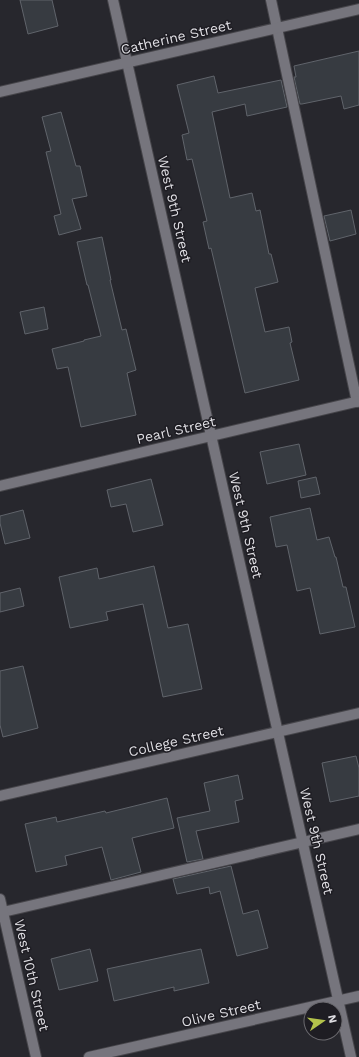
<svg xmlns="http://www.w3.org/2000/svg" width="359" height="1057" font-family="'Work Sans',sans-serif">
	<style>
		.building { fill: #373b41; stroke: #60646b }
		.lines { fill: none; stroke-linecap: round; stroke-linejoin: round }
		.service-casing { stroke: #46454a; stroke-width: 12 }
		.minor-casing { stroke: #46454a; stroke-width: 12 }
		.tertiary-casing { stroke: #46454a; stroke-width: 12 }
		.service { stroke: #76757d; stroke-width: 10 }
		.minor { stroke: #76757d; stroke-width: 10 }
		.tertiary { stroke: #76757d; stroke-width: 10 }
		.labels { text-anchor: middle; stroke-width: 3; stroke-linejoin: round; paint-order: stroke }
		.street-label { font-size: 14px; fill: #dedde2; stroke: #1e1d23 }
	</style>
	<rect width="100%" height="100%" fill="#27272d"/>
	<g class="building">
		<polygon points="20,0 52,0 58,26 28,34"/>
		<polygon points="359,51 359,105 344,109 341,96 302,104 300,104 294,77 296,77 294,66"/>
		<polygon points="214,76 218,93 281,80 287,107 247,116 245,104 212,112 230,198 252,193 256,211 260,210 269,254 271,254 278,282 255,288 265,332 289,327 292,342 290,343 299,380 245,393 211,248 209,249 203,222 207,221 192,159 187,160 182,135 189,133 177,85"/>
		<polygon points="61,112 76,166 80,166 87,196 72,199 81,229 59,235 54,216 61,214 46,152 51,151 42,117"/>
		<polygon points="351,210 356,234 330,241 324,216"/>
		<polygon points="102,237 111,280 110,280 122,330 126,329 136,370 127,373 136,415 81,427 68,367 57,369 52,349 84,341 84,340 101,336 88,285 87,285 77,242"/>
		<polygon points="44,307 48,329 25,334 20,312"/>
		<polygon points="299,444 306,475 267,484 260,452"/>
		<polygon points="316,477 320,494 301,498 298,481"/>
		<polygon points="151,479 163,525 133,532 126,504 111,507 107,490"/>
		<polygon points="310,508 317,540 329,537 335,557 336,557 343,587 346,587 355,627 320,634 310,588 297,591 287,545 276,547 270,517"/>
		<polygon points="23,510 30,538 5,544 0,523 0,516"/>
		<polygon points="154,566 168,628 188,624 202,689 163,697 143,604 106,612 108,620 70,628 59,577 97,568 99,579"/>
		<polygon points="20,588 24,606 0,612 0,593"/>
		<polygon points="23,666 38,728 3,737 0,725 0,671"/>
		<polygon points="356,756 359,768 359,796 330,802 322,763"/>
		<polygon points="238,775 243,799 235,801 239,822 196,831 203,859 187,862 177,818 210,811 204,783"/>
		<polygon points="167,798 174,828 132,838 141,872 111,880 102,847 65,856 67,865 36,872 25,824 56,817 57,822 105,811 106,813"/>
		<polygon points="231,866 243,914 258,910 268,948 237,956 220,891 210,894 209,887 177,894 173,879"/>
		<polygon points="90,949 98,981 59,990 51,959"/>
		<polygon points="201,949 209,983 174,991 174,987 114,1001 107,969"/>
	</g>
	<g class="lines">
		<g class="service-casing">
			<g id="service">
				<polyline points="271,0 357,402"/>
				<polyline points="3,912 359,829"/>
			</g>
		</g>
		<g class="minor-casing">
			<g id="minor">
				<polyline points="113,0 351,1057"/>
				<polyline points="0,92 359,9"/>
				<polyline points="0,486 359,401"/>
				<polyline points="0,899 36,1057"/>
				<polyline points="89,1057 359,996"/>
			</g>
		</g>
		<g class="tertiary-casing">
			<polyline id="tertiary" points="0,796 359,713"/>
		</g>
		<use href="#service" class="service"/>
		<use href="#minor" class="minor"/>
		<use href="#tertiary" class="tertiary"/>
	</g>
	<g class="labels">
		<g class="street-label">
			<text transform="translate(176 37) rotate(-13)" y="5">Catherine Street</text>
			<text transform="translate(175 209) rotate(77)" y="5">West 9th Street</text>
			<text transform="translate(176 430) rotate(-13)" y="5">Pearl Street</text>
			<text transform="translate(246 525) rotate(77)" y="5">West 9th Street</text>
			<text transform="translate(176 741) rotate(-13)" y="5">College Street</text>
			<text transform="translate(317 841) rotate(77)" y="5">West 9th Street</text>
			<text transform="translate(32 975) rotate(77)" y="5">West 10th Street</text>
			<text transform="translate(221 1013) rotate(-13)" y="5">Olive Street</text>
		</g>
	</g>
	<g transform="translate(323 1021) rotate(77)"><circle r="19" fill="#1e1d23" stroke="#6b6a6f"/>
	<path d="M0-3L7 15L0 10L-7 15Z" fill="#b3c24b"/>
	<text y="-6" font-size="11" font-weight="bold" text-anchor="middle" fill="#dedde2">N</text>
	</g>
</svg>
